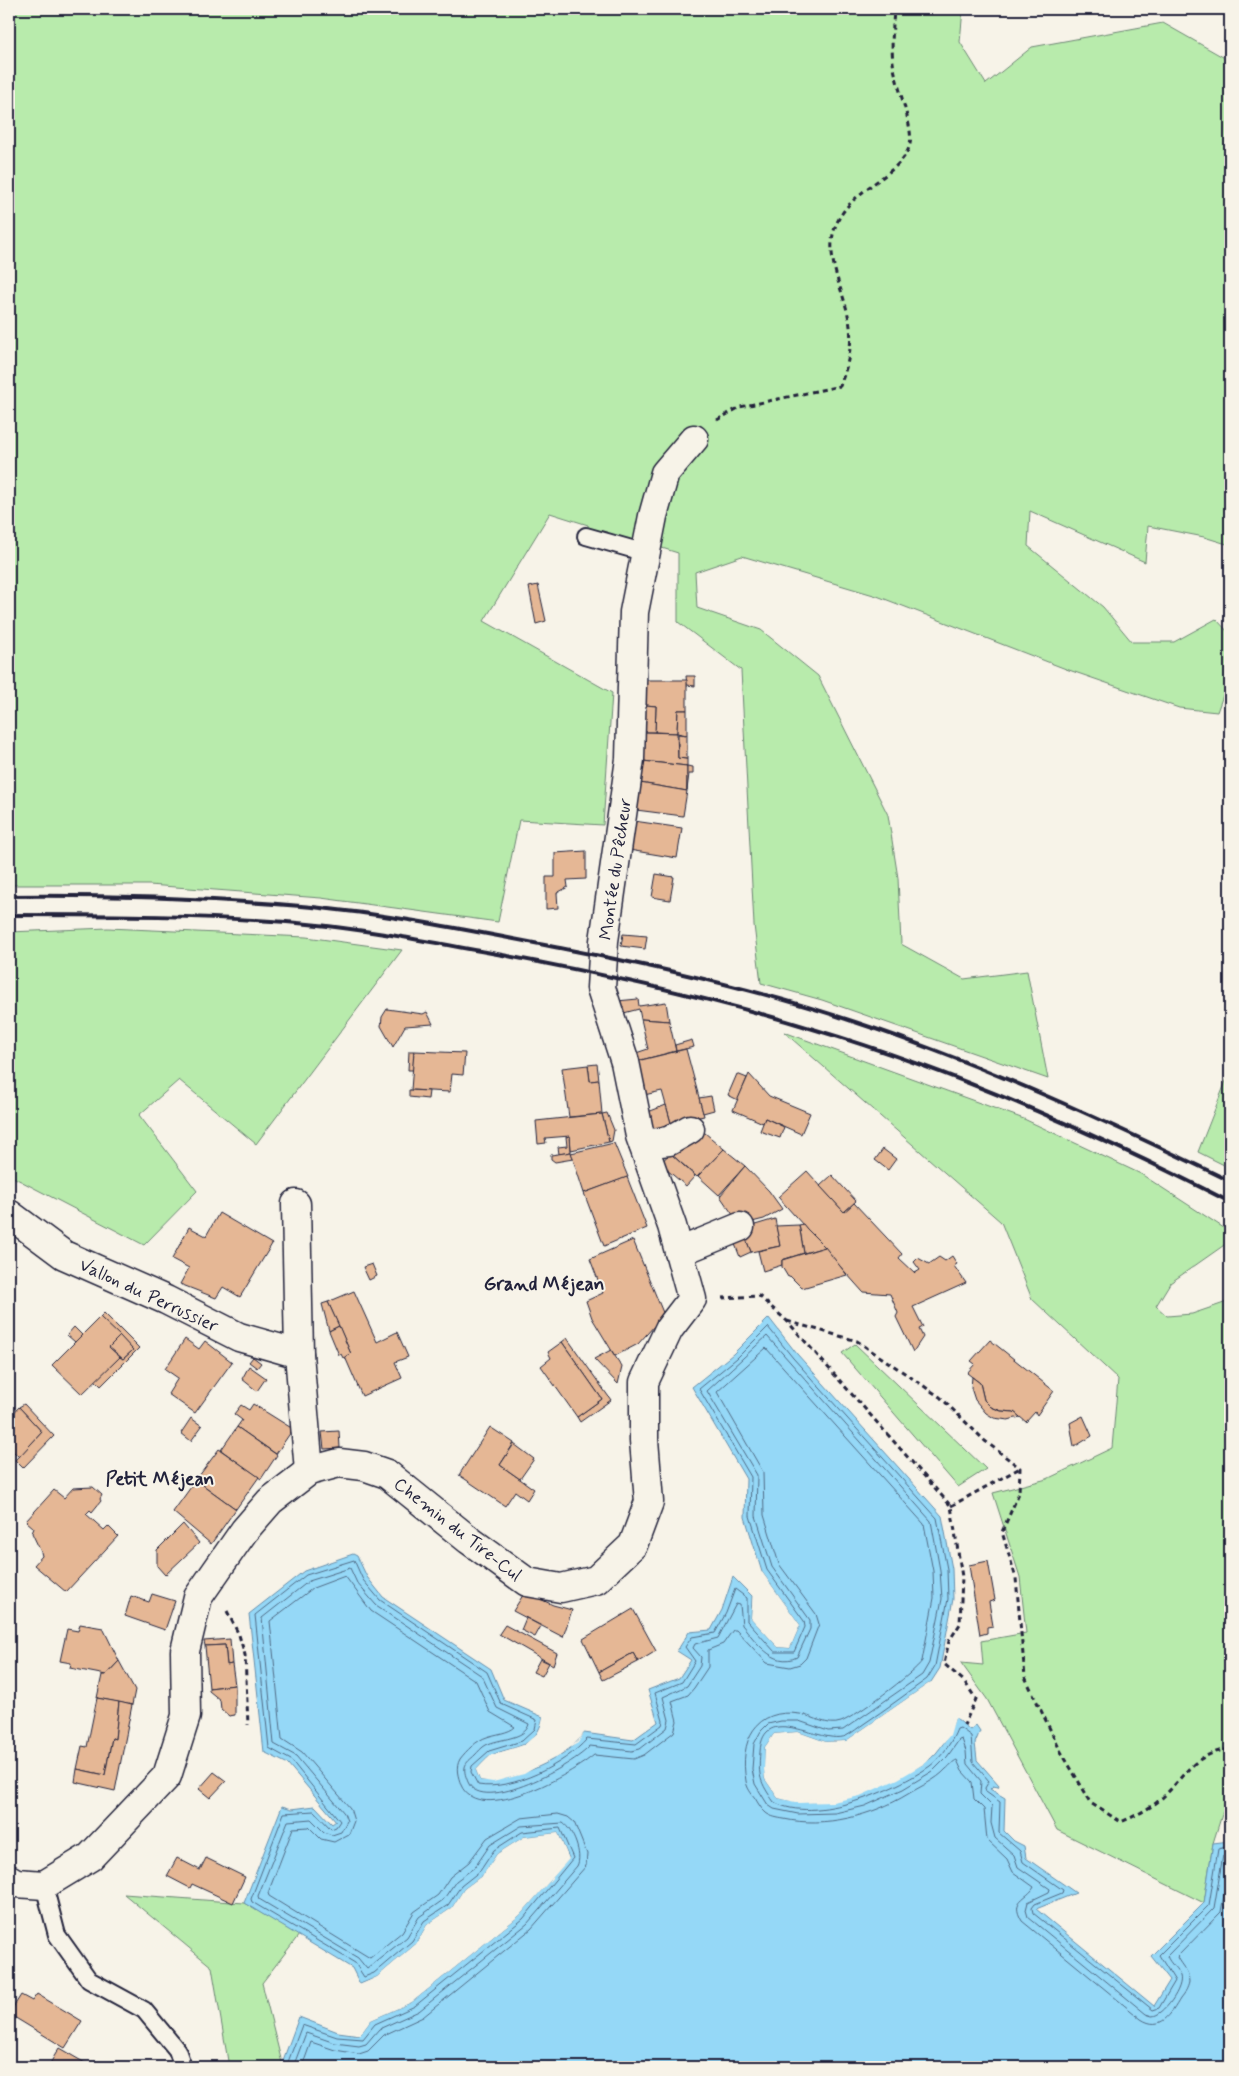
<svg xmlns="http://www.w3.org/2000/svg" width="1239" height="2076" font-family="Mynerve,sans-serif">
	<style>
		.green { fill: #b8ebac; stroke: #6d8674 }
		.water { fill: #95d8f7; stroke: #678fac }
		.pier { fill: #f7f3e8 }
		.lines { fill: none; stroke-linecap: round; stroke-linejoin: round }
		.shore { stroke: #506b86; stroke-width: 1 }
		.building { fill: #e5b795; stroke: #22223b }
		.lane-casing { stroke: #22223b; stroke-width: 20 }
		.street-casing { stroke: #22223b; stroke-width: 31 }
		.path { stroke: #22223b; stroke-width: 3; stroke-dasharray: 5 4; stroke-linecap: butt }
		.lane { stroke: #f7f3e8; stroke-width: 16 }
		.street { stroke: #f7f3e8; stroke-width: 28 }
		.rail { stroke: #22223b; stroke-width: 4 }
		.labels { text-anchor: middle; stroke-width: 4; stroke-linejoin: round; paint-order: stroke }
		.street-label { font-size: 18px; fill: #22223b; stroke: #f7f3e8 }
		.neighbourhood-label { font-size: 19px; font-weight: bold; fill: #22223b; stroke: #f7f3e8 }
	</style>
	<rect width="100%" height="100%" fill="#f7f3e8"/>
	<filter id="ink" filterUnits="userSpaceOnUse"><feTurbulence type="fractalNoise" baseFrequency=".02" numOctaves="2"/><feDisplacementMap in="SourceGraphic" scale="10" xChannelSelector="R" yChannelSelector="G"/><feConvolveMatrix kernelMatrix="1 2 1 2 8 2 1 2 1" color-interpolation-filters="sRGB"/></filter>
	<g filter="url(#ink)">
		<g class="green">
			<polygon points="9,9 963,9 960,42 986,84 1032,47 1163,23 1230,61 1230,545 1204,537 1148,526 1145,562 1030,511 1028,546 1103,607 1132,642 1174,642 1216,619 1230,634 1230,676 1217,712 1179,708 1066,669 877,596 742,556 695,572 697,608 761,630 818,676 888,815 898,878 901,944 964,979 1027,971 1048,1079 822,1000 761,983 754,925 741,670 678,622 678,553 633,539 631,543 588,530 588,525 550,513 484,621 612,693 603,825 519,820 498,922 321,898 149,885 9,885"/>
			<polygon points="108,928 306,937 402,950 256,1144 179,1080 139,1115 197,1191 144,1245 9,1175 9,932"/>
			<polygon points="784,1032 1024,1119 1141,1174 1230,1232 1230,1241 1170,1283 1156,1306 1167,1316 1192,1314 1230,1301 1230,1789 1213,1843 1204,1903 1057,1830 987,1699 961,1663 983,1665 981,1641 1026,1633 1020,1577 993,1493 1047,1479 1112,1448 1118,1379 1032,1299 1001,1222"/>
			<polygon points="1230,1071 1230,1168 1198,1152"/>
			<polygon points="855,1344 986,1469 958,1487 842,1353"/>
			<polygon points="124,1894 244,1903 299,1935 262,1983 282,2063 281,2067 229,2067 212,1967"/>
		</g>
		<path class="water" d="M769,1318L797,1354L942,1516L952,1569L953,1599L940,1668L931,1682L846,1741L826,1742L798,1732L774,1734L765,1747V1779L778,1798C826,1809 867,1795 909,1771C915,1768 921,1766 926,1762C941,1752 950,1733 955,1717L970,1730L976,1725L980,1731L975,1743L977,1760L999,1785L998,1787L993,1786L990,1789L1005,1798L1004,1831L1014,1841L1024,1846L1026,1858L1076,1893L1036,1909L1154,2006L1170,1980L1151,1956L1204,1903L1213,1843L1230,1841V2067H285L282,2063L299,2017L338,2032L360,2035L371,2020L412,2002L520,1915L569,1858L558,1833L524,1837L497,1854L483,1875L464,1889L452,1908L427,1925L416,1944L377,1977L360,1984L352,1968L244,1903L282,1806L292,1809L315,1806L332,1824L336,1821L288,1764L264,1752L249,1614L304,1571L353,1554L357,1556L367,1577L383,1597L491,1669L504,1700L543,1717C536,1748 518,1745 494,1754C487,1757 481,1765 476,1770L480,1780C509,1784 569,1758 584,1733L633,1740L658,1722L648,1690L679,1678L691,1660L677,1651L689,1632L711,1630L722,1610L733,1577L752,1596L751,1618L778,1647L790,1648L800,1625L762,1572L745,1517L746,1479L692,1387L733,1354Z"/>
		<g class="pier">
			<polygon points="762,1572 800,1625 790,1648 778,1647 751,1618 753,1594 753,1617 779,1645 789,1646 797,1625 761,1575"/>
			<polygon points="931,1682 933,1683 896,1711 847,1743 826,1745 797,1735 776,1736 768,1747 766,1769 767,1778 779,1796 799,1800 832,1799 859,1793 896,1776 926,1759 947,1733 953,1716 959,1716 959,1719 955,1718 950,1735 927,1762 898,1779 860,1796 833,1802 799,1803 778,1798 765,1779 764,1769 765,1747 774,1734 798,1732 826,1742 846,1741"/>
			<polygon points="543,1717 546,1717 542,1733 526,1748 493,1757 479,1770 481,1778 493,1779 523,1772 561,1752 577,1742 585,1731 584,1733 578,1743 524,1774 493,1782 480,1780 476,1770 491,1755 524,1745 540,1731"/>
			<polygon points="558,1833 569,1859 520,1915 412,2002 371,2020 360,2035 359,2032 370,2018 411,2000 518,1913 566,1858 557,1835 524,1839 499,1856 485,1877 466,1891 453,1910 429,1927 418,1946 378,1979 358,1986 377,1977 416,1944 427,1925 452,1908 464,1889 483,1875 497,1854 524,1837"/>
		</g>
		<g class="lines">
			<g class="shore">
				<path d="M288,2067V2062L302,2025L337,2037L363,2039L375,2024L415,2006L523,1919L573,1858L560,1828L522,1832L494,1850L480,1871L461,1886L448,1905L424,1921L412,1941L374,1973L364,1977L355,1963L252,1902L251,1899L284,1813L314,1811L331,1829L336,1827L340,1821L291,1760L269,1748L255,1615L306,1575L354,1560L363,1580L380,1600L487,1672L501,1704L537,1720L535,1729L522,1741L489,1751L472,1766L471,1772L478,1785C513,1791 565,1764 587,1739L636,1744L662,1725L663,1721L655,1693L682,1682L695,1661L685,1647L692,1637L715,1633L726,1613L735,1589L747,1598V1621L775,1652H794L805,1627L804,1621L767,1570L750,1516L751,1477L699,1389L737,1358L768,1327L793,1358L937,1518L947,1569L948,1599L935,1666L927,1679C906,1694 886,1709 865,1723C859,1727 852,1733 846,1736C821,1746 763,1700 760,1752C758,1776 760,1782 774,1802C814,1825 896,1790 930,1766C942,1757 952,1742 957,1729L960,1728L971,1736L973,1762L989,1781L985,1788L986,1792L1000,1802L999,1833L1020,1851L1023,1862L1063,1890L1062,1893L1035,1904L1032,1908L1033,1913L1153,2010L1159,2008L1175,1981L1159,1955L1209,1905L1218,1849L1230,1846"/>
				<path d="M295,2067V2062L306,2033L335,2043L359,2046L366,2044L379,2029L419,2011L527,1924L577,1866C583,1855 573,1830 563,1823L521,1826L490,1845L475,1867L456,1881L443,1900L419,1917L407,1937L367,1969L358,1958L259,1899L258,1896L288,1821L311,1819L324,1832L332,1835L341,1832L347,1821L344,1813L296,1756L274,1744L262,1618L309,1581L350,1568L357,1583L376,1605L482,1676L497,1708L529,1724C525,1740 499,1738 486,1745C482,1747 478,1752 475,1755C471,1759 466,1762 465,1767C464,1772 466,1777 468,1782C482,1816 575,1764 590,1746L632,1751L640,1749L667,1728L669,1720L663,1697L687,1686L700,1666L701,1657L693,1648L695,1644L718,1638L736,1604L740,1605L742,1625C755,1640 773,1669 797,1657L810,1629V1620L772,1567L756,1516L757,1475L707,1391L767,1336L931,1521L940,1570L942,1599L929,1663L922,1675L843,1730L828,1731L799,1721H781L768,1724L761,1731L754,1744L752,1769L755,1784L768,1805L774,1809L798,1814L835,1813L865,1806L903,1789L933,1771L947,1757L959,1740L962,1739L966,1751L967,1764L981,1781L980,1794L992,1806L991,1823L995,1838L1014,1855L1018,1867L1050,1889L1049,1892L1028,1902L1026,1910L1028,1917L1146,2014L1152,2016C1164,2016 1184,1987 1180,1976C1178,1969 1170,1964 1167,1956L1214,1908L1223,1855L1230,1852"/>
				<path d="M302,2067L311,2042L335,2050L359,2054L368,2051L384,2035L423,2017L531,1929L586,1866L587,1854L574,1822L568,1817L558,1814L521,1818L487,1838L469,1862L450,1877L438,1895L414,1912L402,1932L370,1958L269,1896L268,1893L293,1828L309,1827L321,1839L334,1842L349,1834L354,1821L350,1808L302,1752L282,1739L270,1621L313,1588L345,1576L371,1611L476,1681L490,1712L515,1727C509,1733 495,1734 487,1737C477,1740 466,1751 460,1759C455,1768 458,1776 461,1785C479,1827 573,1773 594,1755L634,1759L644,1755L674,1732L677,1721L672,1701L688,1695L694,1688L708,1667V1650L723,1644L733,1630H736L767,1663L790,1667L800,1664L806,1658L819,1624L816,1614L779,1564L764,1515L763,1472L717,1392L766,1348L924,1524L933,1571L934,1598L922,1661C914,1673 855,1717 841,1722C827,1727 813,1716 800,1714C755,1707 739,1741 746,1781C747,1788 751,1793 755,1798C758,1803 761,1809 766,1813C771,1817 778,1818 784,1819C825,1828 872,1816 908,1794C921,1786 936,1780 946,1769C950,1766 953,1761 957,1760L962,1771L972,1782L974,1799L984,1809L987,1840L1007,1859L1013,1872L1034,1887C1028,1899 1009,1899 1022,1921L1141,2019C1161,2032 1171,2014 1180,1999C1184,1994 1188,1988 1189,1982C1189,1971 1181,1966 1177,1957L1221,1912L1230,1860"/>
			</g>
		</g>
		<g class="building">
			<polygon points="538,585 546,621 536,624 529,587"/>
			<polygon points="686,676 695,676 695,686 687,685"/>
			<polygon points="646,680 687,680 687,710 678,710 677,733 655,732 656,706 646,705"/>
			<polygon points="646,705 656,706 655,732 644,732"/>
			<polygon points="678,710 687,710 687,735 677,733"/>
			<polygon points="644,732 677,733 678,758 687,759 687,766 643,761"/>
			<polygon points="678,734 687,735 687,759 678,758"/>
			<polygon points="643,761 687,766 687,791 640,783"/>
			<polygon points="687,766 693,767 693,774 689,774 687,790"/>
			<polygon points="640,783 687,791 683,816 636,810"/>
			<polygon points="634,821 682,828 677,858 629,850"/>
			<polygon points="586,851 586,879 567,880 568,887 557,893 558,908 546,909 546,877 555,877 555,853"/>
			<polygon points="656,874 674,877 670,900 652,897"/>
			<polygon points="623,934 647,936 645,949 621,946"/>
			<polygon points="638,999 639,1006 666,1002 669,1021 641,1019 639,1009 620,1014 617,1001"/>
			<polygon points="387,1009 423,1014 427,1012 433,1024 405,1026 393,1047 381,1026 382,1017"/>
			<polygon points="641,1019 669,1021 676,1051 637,1061 636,1053 648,1049"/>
			<polygon points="692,1040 694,1047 676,1051 675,1045"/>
			<polygon points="686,1049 704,1116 671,1123 662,1091 644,1095 637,1061"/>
			<polygon points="409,1051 414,1051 413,1070 408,1070"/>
			<polygon points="414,1051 465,1053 463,1075 452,1074 450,1092 411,1090"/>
			<polygon points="597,1064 599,1080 590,1081 588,1065"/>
			<polygon points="588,1065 590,1081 599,1080 602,1114 569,1117 562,1068"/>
			<polygon points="737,1074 747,1078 738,1100 728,1095"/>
			<polygon points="749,1074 769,1096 810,1113 801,1134 765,1118 763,1123 733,1110"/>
			<polygon points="409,1090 429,1091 428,1099 409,1097"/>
			<polygon points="711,1096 714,1110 703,1113 699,1098"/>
			<polygon points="666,1105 671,1123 653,1129 648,1112"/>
			<polygon points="607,1113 614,1130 612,1141 609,1142 602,1114"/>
			<polygon points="602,1114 609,1142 571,1150 570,1136 545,1138 546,1143 538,1144 536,1121"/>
			<polygon points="765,1118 784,1127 780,1138 760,1131"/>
			<polygon points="698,1127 724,1149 697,1177 670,1153"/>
			<polygon points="570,1136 571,1152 559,1154 558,1147 567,1146 566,1137"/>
			<polygon points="614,1143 628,1177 584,1193 571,1153"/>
			<polygon points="724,1149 745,1166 719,1195 698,1176"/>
			<polygon points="883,1149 896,1159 888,1170 875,1160"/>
			<polygon points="571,1152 573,1159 555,1162 551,1159 551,1155"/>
			<polygon points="670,1153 695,1176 686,1186 660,1164"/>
			<polygon points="745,1166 769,1191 782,1209 764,1219 740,1225 720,1196"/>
			<polygon points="807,1171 844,1212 854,1203 902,1254 899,1258 915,1273 920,1270 914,1262 918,1258 929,1264 939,1257 945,1261 952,1256 957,1264 954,1266 966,1283 913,1307 923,1327 919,1329 923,1337 913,1352 896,1317 898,1313 890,1294 863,1292 778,1197"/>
			<polygon points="832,1175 856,1201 844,1212 820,1186"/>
			<polygon points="627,1177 647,1228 604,1246 584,1193"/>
			<polygon points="219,1213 272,1244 240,1297 223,1287 216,1298 180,1284 189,1268 172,1259 189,1227 206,1236"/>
			<polygon points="775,1219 780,1246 751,1252 742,1229"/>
			<polygon points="803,1224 807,1229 825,1247 804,1253 799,1225"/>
			<polygon points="799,1225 804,1253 782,1260 782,1265 763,1271 758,1251 780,1246 776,1226"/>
			<polygon points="742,1229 751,1252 740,1257 731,1234"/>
			<polygon points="633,1240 664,1315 638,1344 615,1356 592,1318 586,1301 603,1293 590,1259"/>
			<polygon points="825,1247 847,1275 802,1288 790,1276 788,1277 782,1267 782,1260"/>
			<polygon points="372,1264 377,1276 369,1280 363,1267"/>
			<polygon points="354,1291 377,1342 397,1332 408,1357 395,1362 402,1378 362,1396 345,1357 351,1354 328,1302"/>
			<polygon points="328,1302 339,1326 329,1331 322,1304"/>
			<polygon points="104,1313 139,1348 101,1386 95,1380 120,1357 123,1359 133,1350 100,1317"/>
			<polygon points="100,1317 120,1336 109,1347 120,1357 82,1394 52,1365"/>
			<polygon points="339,1326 351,1354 343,1358 341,1354 339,1355 329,1331"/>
			<polygon points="74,1327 82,1335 75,1342 67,1335"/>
			<polygon points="120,1336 133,1350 123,1359 109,1347"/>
			<polygon points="567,1338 611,1400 580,1422 577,1417 602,1399 562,1342"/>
			<polygon points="185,1339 199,1349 205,1341 232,1362 195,1413 168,1394 178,1378 165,1369"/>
			<polygon points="990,1340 1054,1391 1037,1415 1035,1412 1026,1422 1014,1412 1001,1411 991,1407 984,1400 980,1383 967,1373 975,1364 971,1361"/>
			<polygon points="562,1342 602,1399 577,1417 541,1366 551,1358 548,1352"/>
			<polygon points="611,1350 622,1367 618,1384 594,1359"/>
			<polygon points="253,1357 261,1363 257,1368 249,1362"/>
			<polygon points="249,1366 266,1378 257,1391 242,1379"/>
			<polygon points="972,1377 980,1383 984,1400 991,1407 1001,1411 1014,1412 1020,1417 1008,1420 994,1418 986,1413 975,1400 971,1388"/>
			<polygon points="24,1404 54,1436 23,1468 15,1460 42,1432 19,1407"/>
			<polygon points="253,1404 293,1429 276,1454 237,1427 242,1420 234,1414 241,1405 249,1410"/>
			<polygon points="19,1407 42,1432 19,1457 9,1447 9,1418"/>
			<polygon points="1083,1416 1092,1436 1074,1447 1070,1423"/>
			<polygon points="191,1418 202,1426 191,1441 181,1433"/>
			<polygon points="237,1427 277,1455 261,1479 221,1450"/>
			<polygon points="490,1427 514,1443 500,1465 534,1489 527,1500 515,1491 505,1506 459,1475"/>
			<polygon points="339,1431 340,1448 324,1449 322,1432"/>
			<polygon points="514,1444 534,1459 520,1479 500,1465"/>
			<polygon points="219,1449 259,1477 236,1509 196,1480"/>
			<polygon points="196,1480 236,1509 211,1544 173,1512"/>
			<polygon points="93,1487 102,1495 100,1499 101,1501 92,1512 90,1510 86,1514 104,1530 108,1526 118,1536 66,1592 34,1565 42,1556 41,1552 32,1533 34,1528 26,1521 54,1490 64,1498 73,1488"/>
			<polygon points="183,1524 199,1543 165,1575 157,1566 157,1550"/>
			<polygon points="988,1561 995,1600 989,1602 993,1626 987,1627 987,1633 980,1635 969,1565"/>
			<polygon points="525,1592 553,1605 572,1610 563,1637 513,1611"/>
			<polygon points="152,1594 175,1601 165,1630 125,1616 131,1596 149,1602"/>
			<polygon points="633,1609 656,1651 638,1662 633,1653 599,1672 583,1639"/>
			<polygon points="526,1618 541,1626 535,1637 521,1630"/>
			<polygon points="80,1624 103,1628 119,1661 106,1675 70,1668 71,1663 60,1661 67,1629 78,1631"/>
			<polygon points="505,1625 557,1653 553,1665 499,1634"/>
			<polygon points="230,1639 232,1664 227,1665 225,1645 205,1646 204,1641"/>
			<polygon points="225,1645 227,1665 232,1664 235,1685 209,1688 205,1646"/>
			<polygon points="633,1653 638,1662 603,1680 599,1672"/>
			<polygon points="540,1659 549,1663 542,1676 533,1672"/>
			<polygon points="119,1661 135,1690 132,1705 97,1698 102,1675 106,1675"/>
			<polygon points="235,1685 235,1715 229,1716 221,1709 220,1700 209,1691 209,1688"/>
			<polygon points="97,1698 119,1702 115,1739 112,1738 105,1775 77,1769 82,1746 87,1747"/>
			<polygon points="119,1702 132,1705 115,1791 75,1782 77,1769 105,1775 112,1738 115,1739"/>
			<polygon points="214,1772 226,1781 210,1798 199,1789"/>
			<polygon points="177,1858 200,1870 206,1858 245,1877 233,1903 192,1884 190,1888 167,1876"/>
			<polygon points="37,1994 82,2021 65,2048 9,2014 21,1995 32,2001"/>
			<polygon points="59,2048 92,2067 48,2067"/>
		</g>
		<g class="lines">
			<g class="lane-casing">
				<g id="lane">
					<polyline points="586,536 646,553"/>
					<polyline points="44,1885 57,1935 89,1980 144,2010 177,2050 183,2067"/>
				</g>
			</g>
			<g class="street-casing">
				<g id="street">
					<polyline points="643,1144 669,1141 690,1129"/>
					<polyline points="296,1204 299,1354 309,1471"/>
					<polyline points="9,1214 64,1255 166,1300 239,1337 299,1354"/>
					<polyline points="679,1252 740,1227"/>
					<polyline points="9,1879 16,1883 44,1885 90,1857 167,1776 186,1716 185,1651 198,1597 244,1531 270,1501 309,1471 339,1463 364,1466 387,1474 469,1540 527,1582 561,1588 596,1580 633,1545 649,1502 644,1440 644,1382 669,1329 692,1299 672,1226 640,1136 625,1062 601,988 604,941 630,759 634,612 653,516 665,473 694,439"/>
				</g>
			</g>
			<g class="path">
				<path d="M717,420L740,407L840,386C849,362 854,341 848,315C843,291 830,267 832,241C837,190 902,179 910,144C914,127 895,82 893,62C891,45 893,26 894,9"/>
				<polyline points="722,1298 759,1296 787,1321 951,1506 962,1577 960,1624 949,1641 944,1664 964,1681 976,1699 964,1725"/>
				<path d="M787,1321L857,1341L940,1397L985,1441L1020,1468L1019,1493L1002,1532L1016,1578L1025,1677L1060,1750L1092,1804L1121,1822C1133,1817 1145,1811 1156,1803C1183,1782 1189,1754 1230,1749"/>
				<polyline points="951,1506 1020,1468"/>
				<polyline points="227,1611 239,1635 245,1655 248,1725"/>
			</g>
			<use href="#lane" class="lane"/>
			<use href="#street" class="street"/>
			<g class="rail">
				<path d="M9,896C107,895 204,898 301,906C390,914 478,932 565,949C663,968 761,990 855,1022C985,1065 1108,1122 1230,1181"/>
				<path d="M9,915C109,915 209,915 308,924C371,930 435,943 497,954C604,974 709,997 813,1029C957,1072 1097,1134 1230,1202"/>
			</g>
		</g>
	</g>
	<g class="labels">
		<g class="street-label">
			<text transform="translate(615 869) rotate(-82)" y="6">Montée du Pêcheur</text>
			<text transform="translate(149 1295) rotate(25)" y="6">Vallon du Perrussier</text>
			<text transform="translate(458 1529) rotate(38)" y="6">Chemin du Tire-Cul</text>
		</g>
		<g class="neighbourhood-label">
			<text x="544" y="1290">Grand Méjean</text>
			<text x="160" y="1485">Petit Méjean</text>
		</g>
	</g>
	<rect width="1239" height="2076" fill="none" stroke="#f7f3e8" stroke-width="30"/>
	<rect x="15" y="15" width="1209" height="2046" fill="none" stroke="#22223b" stroke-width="2" filter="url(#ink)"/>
</svg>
